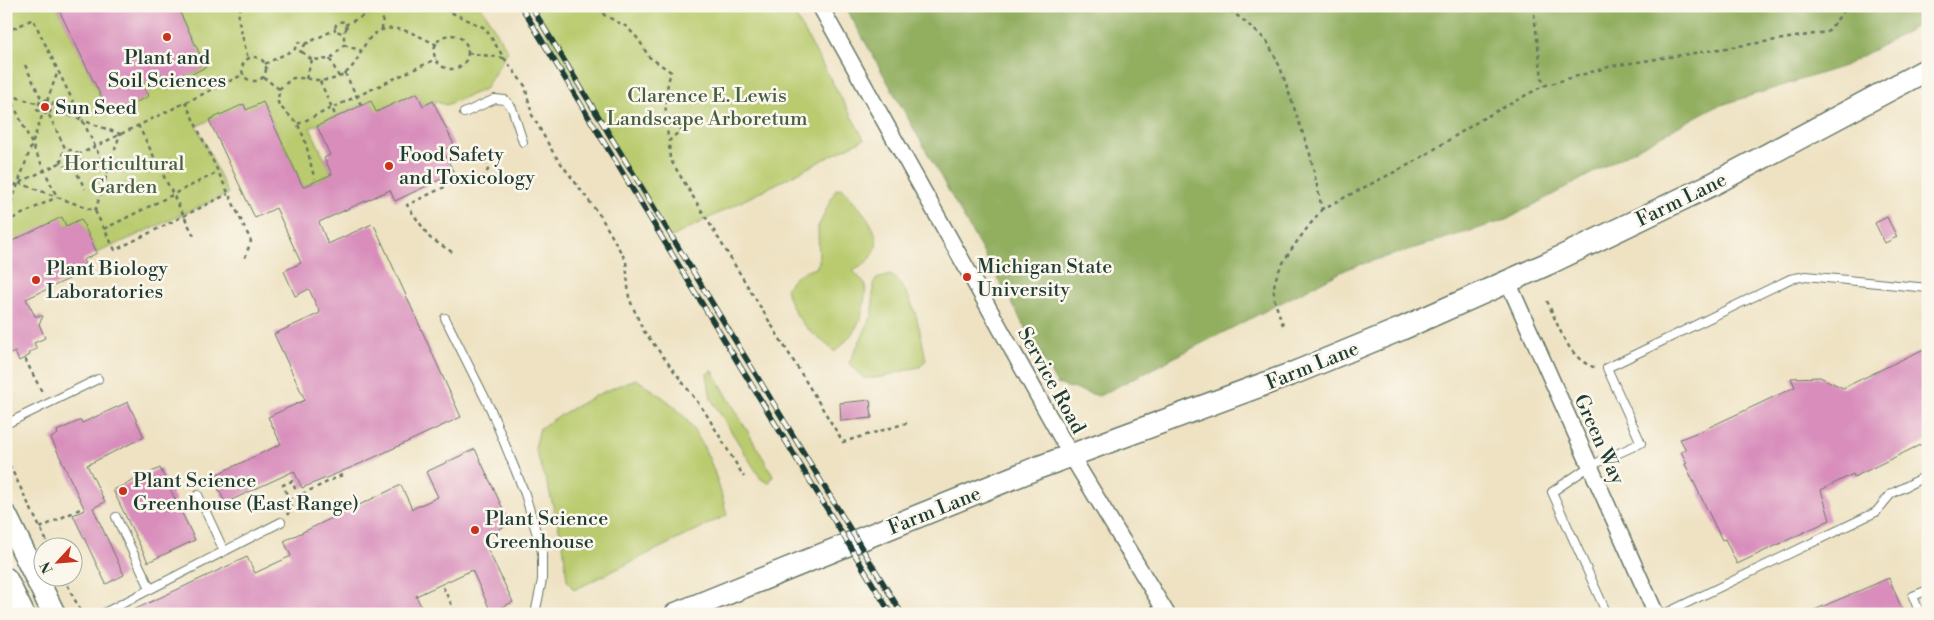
<svg xmlns="http://www.w3.org/2000/svg" width="1934" height="620" font-family="'Libre Bodoni',serif">
	<style>
		.green { fill: #b9cb6e; stroke: #6c8451 }
		.forest { fill: #92af61; stroke: #58764a }
		.building { fill: #d88dbb }
		.lines { fill: none; stroke-linecap: round; stroke-linejoin: round }
		.lane-casing { stroke: #677766; stroke-width: 10 }
		.street-casing { stroke: #677766; stroke-width: 18 }
		.secondary-casing { stroke: #677766; stroke-width: 25 }
		.path { stroke: #677766; stroke-width: 2.5; stroke-dasharray: 4 4; stroke-linecap: butt }
		.lane { stroke: #fff; stroke-width: 8 }
		.street { stroke: #fff; stroke-width: 15 }
		.secondary { stroke: #fff; stroke-width: 22 }
		.rail-casing { stroke: #1f3d34; stroke-width: 5.5 }
		.rail { stroke: #fbf7ec; stroke-width: 4; stroke-dasharray: 11; stroke-linecap: butt }
		.poi-dot { fill: #c8321e; stroke: #fbf7ec; stroke-width: 2 }
		.labels { text-anchor: middle; stroke-width: 5; stroke-linejoin: round; paint-order: stroke }
		.poi-label { font-size: 20px; fill: #1f3d34; stroke: #fbf7ec; text-anchor: start }
		.park-label { font-size: 20px; fill: #466042; stroke: #fbf7ec }
		.street-label { font-size: 20px; fill: #1f3d34; stroke: #fbf7ec }
	</style>
	<rect width="100%" height="100%" fill="#fbf7ec"/>
	<filter id="ink" filterUnits="userSpaceOnUse"><feTurbulence type="fractalNoise" baseFrequency=".02" numOctaves="2"/><feDisplacementMap in="SourceGraphic" scale="10" xChannelSelector="R" yChannelSelector="G"/><feConvolveMatrix kernelMatrix="1 2 1 2 8 2 1 2 1" color-interpolation-filters="sRGB"/></filter>
	<filter id="wash" filterUnits="userSpaceOnUse"><feTurbulence type="fractalNoise" baseFrequency=".0096" numOctaves="4" result="noise"/><feDisplacementMap in="SourceGraphic" scale="20" xChannelSelector="R" yChannelSelector="G"/><feGaussianBlur stdDeviation="1.12" result="paint"/><feColorMatrix in="noise" values="0 0 0 0 0 0 0 0 0 0 0 0 0 0 0 0 0 1.4 0 .05"/><feComposite in="paint" operator="in"/></filter>
	<g filter="url(#wash)">
		<rect width="100%" height="100%" fill="#eee2c2"/>
		<g class="green">
			<polygon points="6,6 57,6 110,115 148,96 142,84 162,74 168,86 206,67 177,6 481,6 508,51 485,89 446,105 433,101 423,106 416,93 376,112 371,101 310,128 332,174 303,187 263,102 246,110 244,104 197,126 228,194 97,253 81,220 66,226 6,244"/>
			<polygon points="530,6 790,6 864,139 668,239"/>
			<path d="M842,188C866,215 900,247 853,271L866,285C863,319 860,328 835,352C827,344 819,339 810,331C798,320 790,305 786,289C793,276 802,272 816,268L819,262L818,227L836,189Z"/>
			<path d="M891,275C915,294 920,331 926,360L920,367C898,370 885,380 863,378L849,363L873,314V284L876,279Z"/>
			<polygon points="712,370 773,475 769,483 761,479 711,399 707,374"/>
			<path d="M636,379C654,391 677,405 689,423C709,450 719,483 727,515L574,590L567,580L563,544L549,490L535,448L540,428C571,408 601,391 636,379Z"/>
		</g>
		<polygon class="forest" points="845,6 1928,6 1928,20 1844,66 1712,108 1506,220 1349,268 1099,396 1057,384"/>
		<g id="blocks">
			<g class="building">
				<polygon points="57,6 177,6 206,67 168,86 162,74 142,84 149,96 110,115"/>
				<polygon points="417,93 423,106 433,101 454,145 443,150 454,173 395,201 390,190 319,222 328,244 372,224 375,227 461,417 362,463 302,488 294,471 225,503 213,476 281,444 268,417 305,400 274,334 320,313 309,289 295,296 284,271 301,263 276,208 255,218 209,120 244,104 246,110 263,102 303,187 332,174 324,158 330,155 317,126 371,101 376,112"/>
				<polygon points="62,217 66,226 81,219 97,253 83,260 88,270 26,299 35,316 43,316 39,324 45,338 34,343 37,349 29,352 30,355 19,361 15,352 6,356 6,244"/>
				<polygon points="1887,217 1897,237 1885,243 1875,223"/>
				<polygon points="1928,347 1928,441 1854,477 1853,474 1821,490 1830,520 1737,564 1725,539 1722,540 1685,464 1687,463 1681,452 1686,450 1680,439 1701,431 1795,387 1791,378 1820,377 1843,388"/>
				<polygon points="870,400 872,418 841,421 840,403"/>
				<polygon points="128,402 144,437 87,465 105,502 93,508 124,575 106,584 73,515 85,510 51,438 58,434 57,431 81,420 82,423"/>
				<polygon points="475,449 510,524 482,537 513,602 491,612 472,570 416,596 425,614 125,614 247,557 255,573 291,556 284,541 401,485 412,509 438,497 426,472"/>
				<polygon points="160,468 195,540 148,562 113,490"/>
				<polygon points="1889,578 1904,614 1805,614"/>
			</g>
		</g>
	</g>
	<g filter="url(#ink)">
		<use href="#blocks" fill-opacity="0" stroke="#677766" stroke-width="1"/>
		<g class="lines">
			<g class="lane-casing">
				<g id="lane">
					<polyline points="464,113 495,99 505,100 512,108 523,142"/>
					<polyline points="445,318 491,410 525,494 542,552 542,580 535,614"/>
					<polyline points="6,424 98,379"/>
					<polyline points="198,495 224,551"/>
					<polyline points="116,517 150,588"/>
					<polyline points="102,614 281,522"/>
					<polyline points="1607,614 1552,492 1590,466 1641,443 1607,368 1790,279 1806,276 1928,288"/>
					<polyline points="1664,614 1876,512 1891,494 1928,475"/>
					<polyline points="1920,614 1913,596 1928,590"/>
				</g>
			</g>
			<g class="street-casing">
				<g id="street">
					<polyline points="820,6 1072,457 1167,614"/>
					<polyline points="1508,282 1656,614"/>
				</g>
			</g>
			<g class="secondary-casing">
				<g id="secondary">
					<polyline points="6,516 54,614"/>
					<polyline points="6,579 23,614"/>
					<polyline points="676,614 1037,468 1294,373 1401,329 1547,264 1713,184 1928,69"/>
				</g>
			</g>
			<g class="path">
				<polyline points="241,6 238,18 248,59"/>
				<polyline points="437,6 485,28 504,58 525,86 532,115 554,154 601,217 626,261 629,298 643,330 705,412 744,477"/>
				<path d="M600,6L604,15L627,27L639,40L649,57L671,72C664,94 665,114 668,137"/>
				<polyline points="1223,6 1242,19 1267,41 1280,67 1310,154 1322,209 1414,162 1482,119 1543,86 1612,66 1827,32 1848,6"/>
				<polyline points="1533,6 1543,86"/>
				<polyline points="377,9 384,12 388,6"/>
				<circle cx="341" cy="27" r="5.5"/>
				<polyline points="345,25 377,9"/>
				<polyline points="382,30 383,12"/>
				<polyline points="6,32 33,19 82,120 51,109"/>
				<circle cx="451" cy="52" r="17"/>
				<polyline points="305,44 336,29"/>
				<polyline points="344,45 362,51"/>
				<polyline points="302,52 312,60 330,59 344,45 344,31"/>
				<polyline points="468,53 504,58"/>
				<circle cx="254" cy="69" r="12"/>
				<polyline points="330,59 339,77"/>
				<polyline points="265,64 295,49 296,44 299,42 305,44 302,52 295,49"/>
				<polyline points="25,65 41,98 37,110 49,115 53,103 41,98"/>
				<polyline points="345,73 361,105"/>
				<path d="M263,77L279,89L278,103C284,112 294,118 299,127C308,143 309,162 315,179"/>
				<polyline points="306,79 312,60"/>
				<polyline points="320,81 336,117"/>
				<polyline points="6,89 57,197 95,211 120,134 82,120"/>
				<path d="M279,89L293,78C309,77 323,84 339,77C352,71 357,60 363,48C381,14 411,32 437,45"/>
				<polyline points="9,95 39,104"/>
				<polyline points="47,101 58,71"/>
				<polyline points="185,102 251,241 244,260"/>
				<polyline points="49,115 66,150"/>
				<polyline points="83,121 107,172"/>
				<polyline points="298,124 436,59"/>
				<polyline points="138,125 194,236"/>
				<polyline points="683,128 669,141 670,159 843,442 907,423"/>
				<circle cx="70" cy="159" r="9"/>
				<polyline points="78,155 244,74"/>
				<polyline points="74,167 85,189"/>
				<polyline points="19,183 57,197"/>
				<polyline points="6,189 62,162"/>
				<polyline points="95,211 115,250 228,194"/>
				<polyline points="6,218 43,113"/>
				<polyline points="6,222 57,197"/>
				<polyline points="104,229 218,172"/>
				<polyline points="452,252 430,238 407,205 455,182 466,182 476,187 488,170 482,155"/>
				<path d="M1547,301C1558,324 1569,363 1598,368"/>
				<path d="M1283,325C1279,313 1273,301 1274,288C1275,265 1308,228 1322,209"/>
				<polyline points="25,359 43,394"/>
				<polyline points="6,458 50,548"/>
				<polyline points="289,500 298,496"/>
				<polyline points="287,515 292,507 283,485 292,481 298,496 342,475"/>
				<polyline points="40,528 80,509 81,511"/>
				<polyline points="64,578 82,614"/>
				<polyline points="443,587 456,614"/>
			</g>
			<use href="#lane" class="lane"/>
			<use href="#street" class="street"/>
			<use href="#secondary" class="secondary"/>
			<g class="rail-casing">
				<g id="rail">
					<polyline points="521,6 891,614"/>
					<polyline points="531,6 902,614"/>
				</g>
			</g>
			<use href="#rail" class="rail"/>
		</g>
	</g>
	<g class="poi-dot">
		<circle cx="167" cy="37" r="5"/>
		<circle cx="45" cy="107" r="5"/>
		<circle cx="389" cy="166" r="5"/>
		<circle cx="967" cy="277" r="5"/>
		<circle cx="36" cy="280" r="5"/>
		<circle cx="123" cy="491" r="5"/>
		<circle cx="475" cy="530" r="5"/>
	</g>
	<g class="labels">
		<g class="poi-label">
			<text x="167" y="64" text-anchor="middle">Plant and<tspan x="167" dy="23">Soil Sciences</tspan></text>
			<text x="55" y="114">Sun Seed</text>
			<text x="399" y="161">Food Safety<tspan x="399" dy="23">and Toxicology</tspan></text>
			<text x="977" y="273">Michigan State<tspan x="977" dy="23">University</tspan></text>
			<text x="46" y="275">Plant Biology<tspan x="46" dy="23">Laboratories</tspan></text>
			<text x="133" y="487">Plant Science<tspan x="133" dy="23">Greenhouse (East Range)</tspan></text>
			<text x="485" y="525">Plant Science<tspan x="485" dy="23">Greenhouse</tspan></text>
		</g>
		<g class="park-label">
			<text x="707" y="102">Clarence E. Lewis<tspan x="707" dy="23">Landscape Arboretum</tspan></text>
			<text x="124" y="170">Horticultural<tspan x="124" dy="23">Garden</tspan></text>
		</g>
		<g class="street-label">
			<text transform="translate(1681 199) rotate(-26)" y="7">Farm Lane</text>
			<text transform="translate(1312 365) rotate(-22)" y="7">Farm Lane</text>
			<text transform="translate(1052 380) rotate(61)" y="7">Service Road</text>
			<text transform="translate(1600 439) rotate(66)" y="7">Green Way</text>
			<text transform="translate(934 510) rotate(-22)" y="7">Farm Lane</text>
		</g>
	</g>
	<rect width="1934" height="620" fill="none" stroke="#fbf7ec" stroke-width="25"/>
	<g transform="translate(58 562) rotate(244)"><circle r="24" fill="#fbf7ec" stroke="#a3ada2"/>
	<path d="M0-4L9 19L0 12L-9 19Z" fill="#c8321e"/>
	<text y="-8" font-size="14" font-weight="bold" text-anchor="middle" fill="#1f3d34">N</text>
	</g>
</svg>
